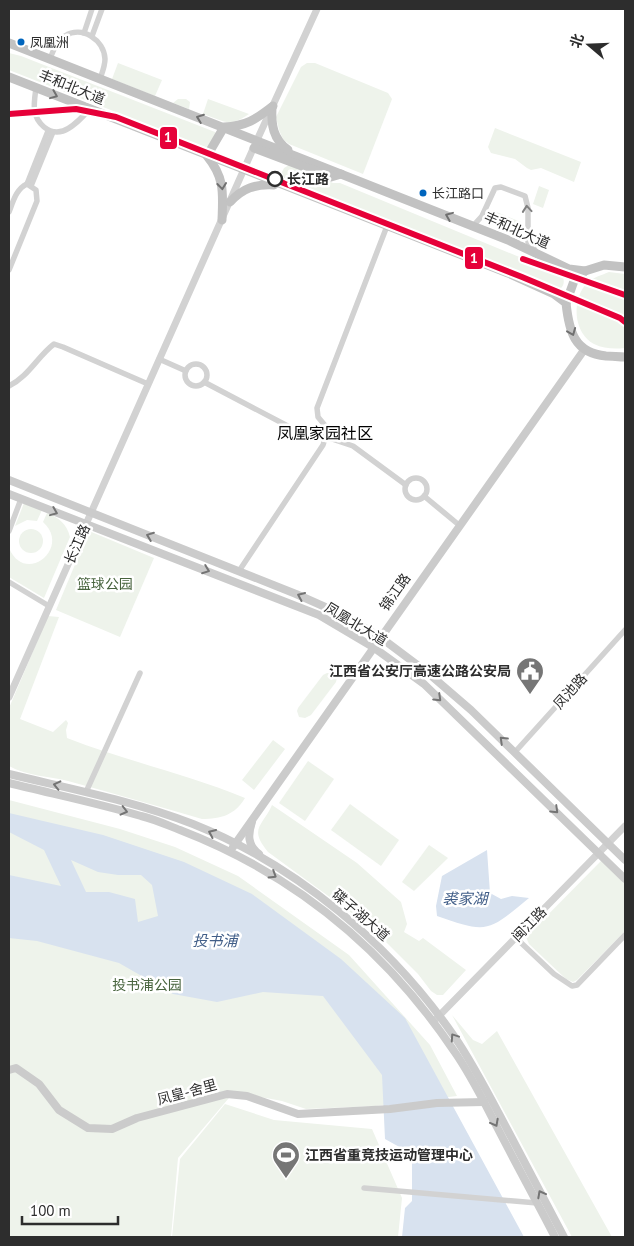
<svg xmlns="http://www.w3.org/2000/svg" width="634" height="1246" font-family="'PT Sans','Noto Sans SC',sans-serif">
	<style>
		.green { fill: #eef3eb }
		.water { fill: #d8e2ef; fill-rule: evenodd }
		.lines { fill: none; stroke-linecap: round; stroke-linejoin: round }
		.minor { stroke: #d2d2d2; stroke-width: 5.5 }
		.tertiary { stroke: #d2d2d2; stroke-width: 7 }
		.secondary { stroke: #cbcbcb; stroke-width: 8 }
		.trunk { stroke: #c2c2c2; stroke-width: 9 }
		.metro-1-casing { stroke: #fff; stroke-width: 10 }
		.metro-1 { stroke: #e60039; stroke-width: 6 }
		.oneway { stroke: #707070 }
		.oneway2 { stroke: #808080 }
		.oneway3 { stroke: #747474 }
		.bus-dot { fill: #0065bd; stroke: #fff; stroke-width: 2 }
		.stop-dot { fill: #fff; stroke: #2d2d2d; stroke-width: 2.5 }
		.labels { text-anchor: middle; stroke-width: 5; stroke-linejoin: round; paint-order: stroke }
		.bus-label { font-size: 13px; fill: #2d2d2d; stroke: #fff; text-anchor: start }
		.street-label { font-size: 14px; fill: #2d2d2d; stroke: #fff }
		.stop-label { font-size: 14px; font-weight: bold; fill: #2d2d2d; stroke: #fff; text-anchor: start }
		.park-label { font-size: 14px; fill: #48643e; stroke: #fff }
		.poi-label { font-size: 14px; font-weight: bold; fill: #2d2d2d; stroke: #fff; text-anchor: end }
		.water-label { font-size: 15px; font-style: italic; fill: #415e88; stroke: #fff }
		.quarter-label { font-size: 16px; fill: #000; stroke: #fff }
		.line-badge { stroke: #fff; stroke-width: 2 }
		.badge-label { font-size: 14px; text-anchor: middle; font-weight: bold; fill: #fff }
	</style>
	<rect width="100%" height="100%" fill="#fff"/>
	<g class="green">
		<polygon points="9,53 21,56 215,132 217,135 210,149 9,70"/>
		<polygon points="118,63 162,80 155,96 112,79"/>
		<polygon points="307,63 315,63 388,93 392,99 363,174 289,144 283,139 279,130 276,117 301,67"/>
		<polygon points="178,99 186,99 190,102 189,109 173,103"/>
		<path d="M208,99L249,114C229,128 224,121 203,114Z"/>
		<polygon points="495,128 581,162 574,182 541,168 531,170 527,168 515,159 491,153 488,147"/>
		<path d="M289,165H294L333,183H340L563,275C564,282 565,285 559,290L285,181L282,172L284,168Z"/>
		<polygon points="539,186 549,190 543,208 533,204"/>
		<polygon points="494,211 521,222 516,234 489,223"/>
		<path d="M609,272L625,274V348C615,349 604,349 594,344C573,333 571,298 588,282C594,277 602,275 609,272Z"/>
		<polygon points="24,503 42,510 37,521 27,520 15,526"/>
		<path d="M47,513C59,518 67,524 70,537L44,598L9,577V548C25,586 72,548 43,522Z"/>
		<circle cx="31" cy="541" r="12"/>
		<polygon points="89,531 154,558 120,637 56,610"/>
		<path d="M48,616L59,617L20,719L53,732L66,720L68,723L66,730L67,738C126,761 187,774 245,798C235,815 221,819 202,819C157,806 113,793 68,781C49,776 26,776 9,766V708Z"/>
		<polygon points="327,673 334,674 337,678 336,682 311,715 305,718 299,717 297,711 298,708 323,675"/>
		<polygon points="273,740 285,749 254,790 242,780"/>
		<polygon points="308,761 334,779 305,821 279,803"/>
		<polygon points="9,800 120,829 175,847 238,876 349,955 430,1045 457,1096 375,1106 306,1109 282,1101 234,1092 178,1158 171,1237 9,1237"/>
		<polygon points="350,804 399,840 381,866 331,830"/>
		<path d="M272,805L357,863L401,902L407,924L404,932L419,941L423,938L466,970L443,995H437L431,991L418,974L372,928L268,852C248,828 263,826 272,805Z"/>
		<polygon points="429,845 448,858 414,891 402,882"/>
		<polygon points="602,860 625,884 625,931 577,980 573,982 566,979 529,944 526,937"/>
		<polygon points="452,1015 473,1040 482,1044 497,1031 612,1237 572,1237"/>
		<polygon points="225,1104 274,1120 372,1129 402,1198 398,1237 172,1237 180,1159"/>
	</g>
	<g class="water">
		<path d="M9,813L103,835L184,862L252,894L341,959L405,1018L524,1237H402L405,1208L412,1201V1154L385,1139L382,1075L323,996L263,992L217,1002L173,994L119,963L37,941L9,938V875L61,886L44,850L9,832ZM71,860L98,872L118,875H141L152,885L158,916L138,922L135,899L109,892H86Z"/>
		<path d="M487,850L490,893L501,899L512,896L529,898C488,932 488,934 437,916L436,906L442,876Z"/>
	</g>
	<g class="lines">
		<g class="minor">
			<polyline points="84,33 92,9"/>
			<polyline points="92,36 102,9"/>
			<path d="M50,59C53,51 57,40 65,36C82,25 104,40 105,59C105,66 102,73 100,79"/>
			<path d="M36,88C34,103 31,116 44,127C50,132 56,133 63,131C73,128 82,117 90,109"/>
			<polyline points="27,184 48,131"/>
			<polyline points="31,186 53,132"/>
			<path d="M9,212C13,202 16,189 27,184L36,190L37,201L9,270"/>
			<polyline points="473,226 482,216 495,188 501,187 525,196 528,208 528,242 535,250"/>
			<polyline points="159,359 186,371"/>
			<circle cx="196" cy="375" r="11"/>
			<polyline points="204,382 303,434 326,437 353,446 406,485"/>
			<path d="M9,386C28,377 38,356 54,344L63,347L148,384"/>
			<circle cx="416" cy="489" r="11"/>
			<polyline points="424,496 459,525"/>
			<polyline points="9,531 21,499"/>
			<polyline points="239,571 323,445 328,429 318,417 317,408 387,226"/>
			<polyline points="9,582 49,606"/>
			<polyline points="515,752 625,630"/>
			<polyline points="86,792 140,673"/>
			<polyline points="516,938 554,974 572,986 577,985 625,935"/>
			<polyline points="364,1188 537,1203"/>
		</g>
		<g class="tertiary">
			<polyline points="9,697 257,140 317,9"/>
			<polyline points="435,1020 625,826"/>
		</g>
		<g class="secondary">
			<polyline points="9,480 296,594 341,614 380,637 428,673 471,710 625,860"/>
			<polyline points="9,494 319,615 373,647 424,684 625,879"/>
			<path d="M9,774C71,789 134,801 193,824C298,866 390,944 454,1036C474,1065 490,1097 507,1129C526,1165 545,1201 564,1237"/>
			<path d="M9,783C53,794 98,803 141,816C154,819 167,825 180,830C294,874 386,950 454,1051C471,1075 484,1102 497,1127C516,1164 536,1200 555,1237"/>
			<path d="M252,822C248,834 247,845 259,854"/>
			<polyline points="233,847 584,350"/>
			<polyline points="9,1070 16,1068 39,1084 59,1110 88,1128 112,1129 137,1118 227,1094 247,1096 298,1114 390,1109 437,1103 484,1102"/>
		</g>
		<g class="trunk">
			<polyline points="9,43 508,240 569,269 585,271 604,265 625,267"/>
			<path d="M9,77L508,273L554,294L566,303C569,331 574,353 606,356C612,356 619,357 625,357"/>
			<path d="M272,107C271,125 273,139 288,150"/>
			<polyline points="254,148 331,177 341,174"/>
			<path d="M230,202C243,188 255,184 274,185"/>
			<path d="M222,220C223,193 225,178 207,156L224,127C246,126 255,120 273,106"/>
			<polyline points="566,303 574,281 585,271"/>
		</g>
		<g class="metro-1-casing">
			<g id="metro-1">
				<polyline points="9,114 76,109 116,117 522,277 620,318 625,322"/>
				<polyline points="523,259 625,295"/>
			</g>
		</g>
		<use href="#metro-1" class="metro-1"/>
	</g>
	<defs><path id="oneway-chevron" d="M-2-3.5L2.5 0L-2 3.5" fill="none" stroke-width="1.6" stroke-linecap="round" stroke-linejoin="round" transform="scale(1.25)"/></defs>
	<g class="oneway">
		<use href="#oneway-chevron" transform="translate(54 95) rotate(22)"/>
		<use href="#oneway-chevron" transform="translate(200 118) rotate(-159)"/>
		<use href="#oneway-chevron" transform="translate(222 186) rotate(83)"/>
		<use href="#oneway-chevron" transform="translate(449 216) rotate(-158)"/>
		<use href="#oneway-chevron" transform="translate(572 332) rotate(68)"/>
	</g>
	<use class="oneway2" href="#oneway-chevron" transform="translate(527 209) rotate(-95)"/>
	<g class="oneway3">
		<use href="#oneway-chevron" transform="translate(54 512) rotate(22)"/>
		<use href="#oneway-chevron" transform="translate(150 536) rotate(-159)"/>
		<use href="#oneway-chevron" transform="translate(206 570) rotate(21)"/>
		<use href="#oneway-chevron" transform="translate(301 596) rotate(-156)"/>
		<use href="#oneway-chevron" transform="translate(438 698) rotate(44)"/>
		<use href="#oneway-chevron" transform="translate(503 740) rotate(-136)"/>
		<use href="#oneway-chevron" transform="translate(57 785) rotate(-167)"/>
		<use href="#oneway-chevron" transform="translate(555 810) rotate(44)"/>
		<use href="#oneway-chevron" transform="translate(124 811) rotate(14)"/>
		<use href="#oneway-chevron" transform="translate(212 833) rotate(-156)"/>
		<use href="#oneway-chevron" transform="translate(273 875) rotate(32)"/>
		<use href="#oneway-chevron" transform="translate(454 1037) rotate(-124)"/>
		<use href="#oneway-chevron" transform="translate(495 1123) rotate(62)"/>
		<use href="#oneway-chevron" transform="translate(541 1194) rotate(-118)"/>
	</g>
	<defs>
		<g id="civic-pin" transform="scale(1.4375)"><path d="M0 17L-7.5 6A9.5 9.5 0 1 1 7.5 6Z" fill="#767676" stroke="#fff"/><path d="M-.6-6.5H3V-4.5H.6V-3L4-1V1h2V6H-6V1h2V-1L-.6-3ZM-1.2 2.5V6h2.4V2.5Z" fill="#fff"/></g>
		<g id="stadium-pin" transform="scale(1.4375)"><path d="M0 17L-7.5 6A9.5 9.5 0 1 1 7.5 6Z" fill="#767676" stroke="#fff"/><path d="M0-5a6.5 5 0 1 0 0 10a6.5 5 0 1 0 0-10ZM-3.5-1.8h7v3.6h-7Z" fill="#fff"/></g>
	</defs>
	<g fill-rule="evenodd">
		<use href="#civic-pin" x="530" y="671"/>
		<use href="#stadium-pin" x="286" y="1155"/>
	</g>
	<g class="bus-dot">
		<circle cx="21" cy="42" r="4.5"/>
		<circle cx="423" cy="193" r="4.5"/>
	</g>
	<circle class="stop-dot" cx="275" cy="179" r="7"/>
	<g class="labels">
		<g class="bus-label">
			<text x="30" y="47">凤凰洲</text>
			<text x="432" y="198">长江路口</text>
		</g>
		<g class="street-label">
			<text transform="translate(72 87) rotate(22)" y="5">丰和北大道</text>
			<text transform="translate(517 230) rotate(24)" y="5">丰和北大道</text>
			<text transform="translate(77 544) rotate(-66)" y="5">长江路</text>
			<text transform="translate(395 592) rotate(-55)" y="5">锦江路</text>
			<text transform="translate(356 624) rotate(31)" y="5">凤凰北大道</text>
			<text transform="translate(570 691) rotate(-48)" y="5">凤池路</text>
			<text transform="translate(361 915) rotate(41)" y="5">碟子湖大道</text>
			<text transform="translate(529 924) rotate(-45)" y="5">闽江路</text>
			<text transform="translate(187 1092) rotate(-15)" y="5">凤皇-舍里</text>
		</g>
		<g class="stop-label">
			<text x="287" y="184">长江路</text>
		</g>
		<g class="park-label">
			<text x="105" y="589">篮球公园</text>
			<text x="147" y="990">投书浦公园</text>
		</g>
		<g class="poi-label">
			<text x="511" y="676">江西省公安厅高速公路公安局</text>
			<text x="305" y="1160" text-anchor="start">江西省重竞技运动管理中心</text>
		</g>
		<g class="water-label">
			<text x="465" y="904">裘家湖</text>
			<text x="215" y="946">投书浦</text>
		</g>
		<g class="quarter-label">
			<text x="325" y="439">凤凰家园社区</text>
		</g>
	</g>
	<g class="line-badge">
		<rect x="159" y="126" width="19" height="24" rx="5" fill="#e60039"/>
		<rect x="464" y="246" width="20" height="24" rx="5" fill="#e60039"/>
	</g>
	<g class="badge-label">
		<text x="168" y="142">1</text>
		<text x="474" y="263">1</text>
	</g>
	<rect width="634" height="1246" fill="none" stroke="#2d2d2d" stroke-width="20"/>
	<g transform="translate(589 45) rotate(289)" stroke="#ffffff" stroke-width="4" paint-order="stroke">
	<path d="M0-4L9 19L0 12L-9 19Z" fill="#2d2d2d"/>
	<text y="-8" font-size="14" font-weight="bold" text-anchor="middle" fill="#2d2d2d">北</text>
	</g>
	<path d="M22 1216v8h96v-8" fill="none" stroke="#2d2d2d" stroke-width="2.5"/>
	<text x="30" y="1216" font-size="15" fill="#2d2d2d" stroke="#ffffff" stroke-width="4" paint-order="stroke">100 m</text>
</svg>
